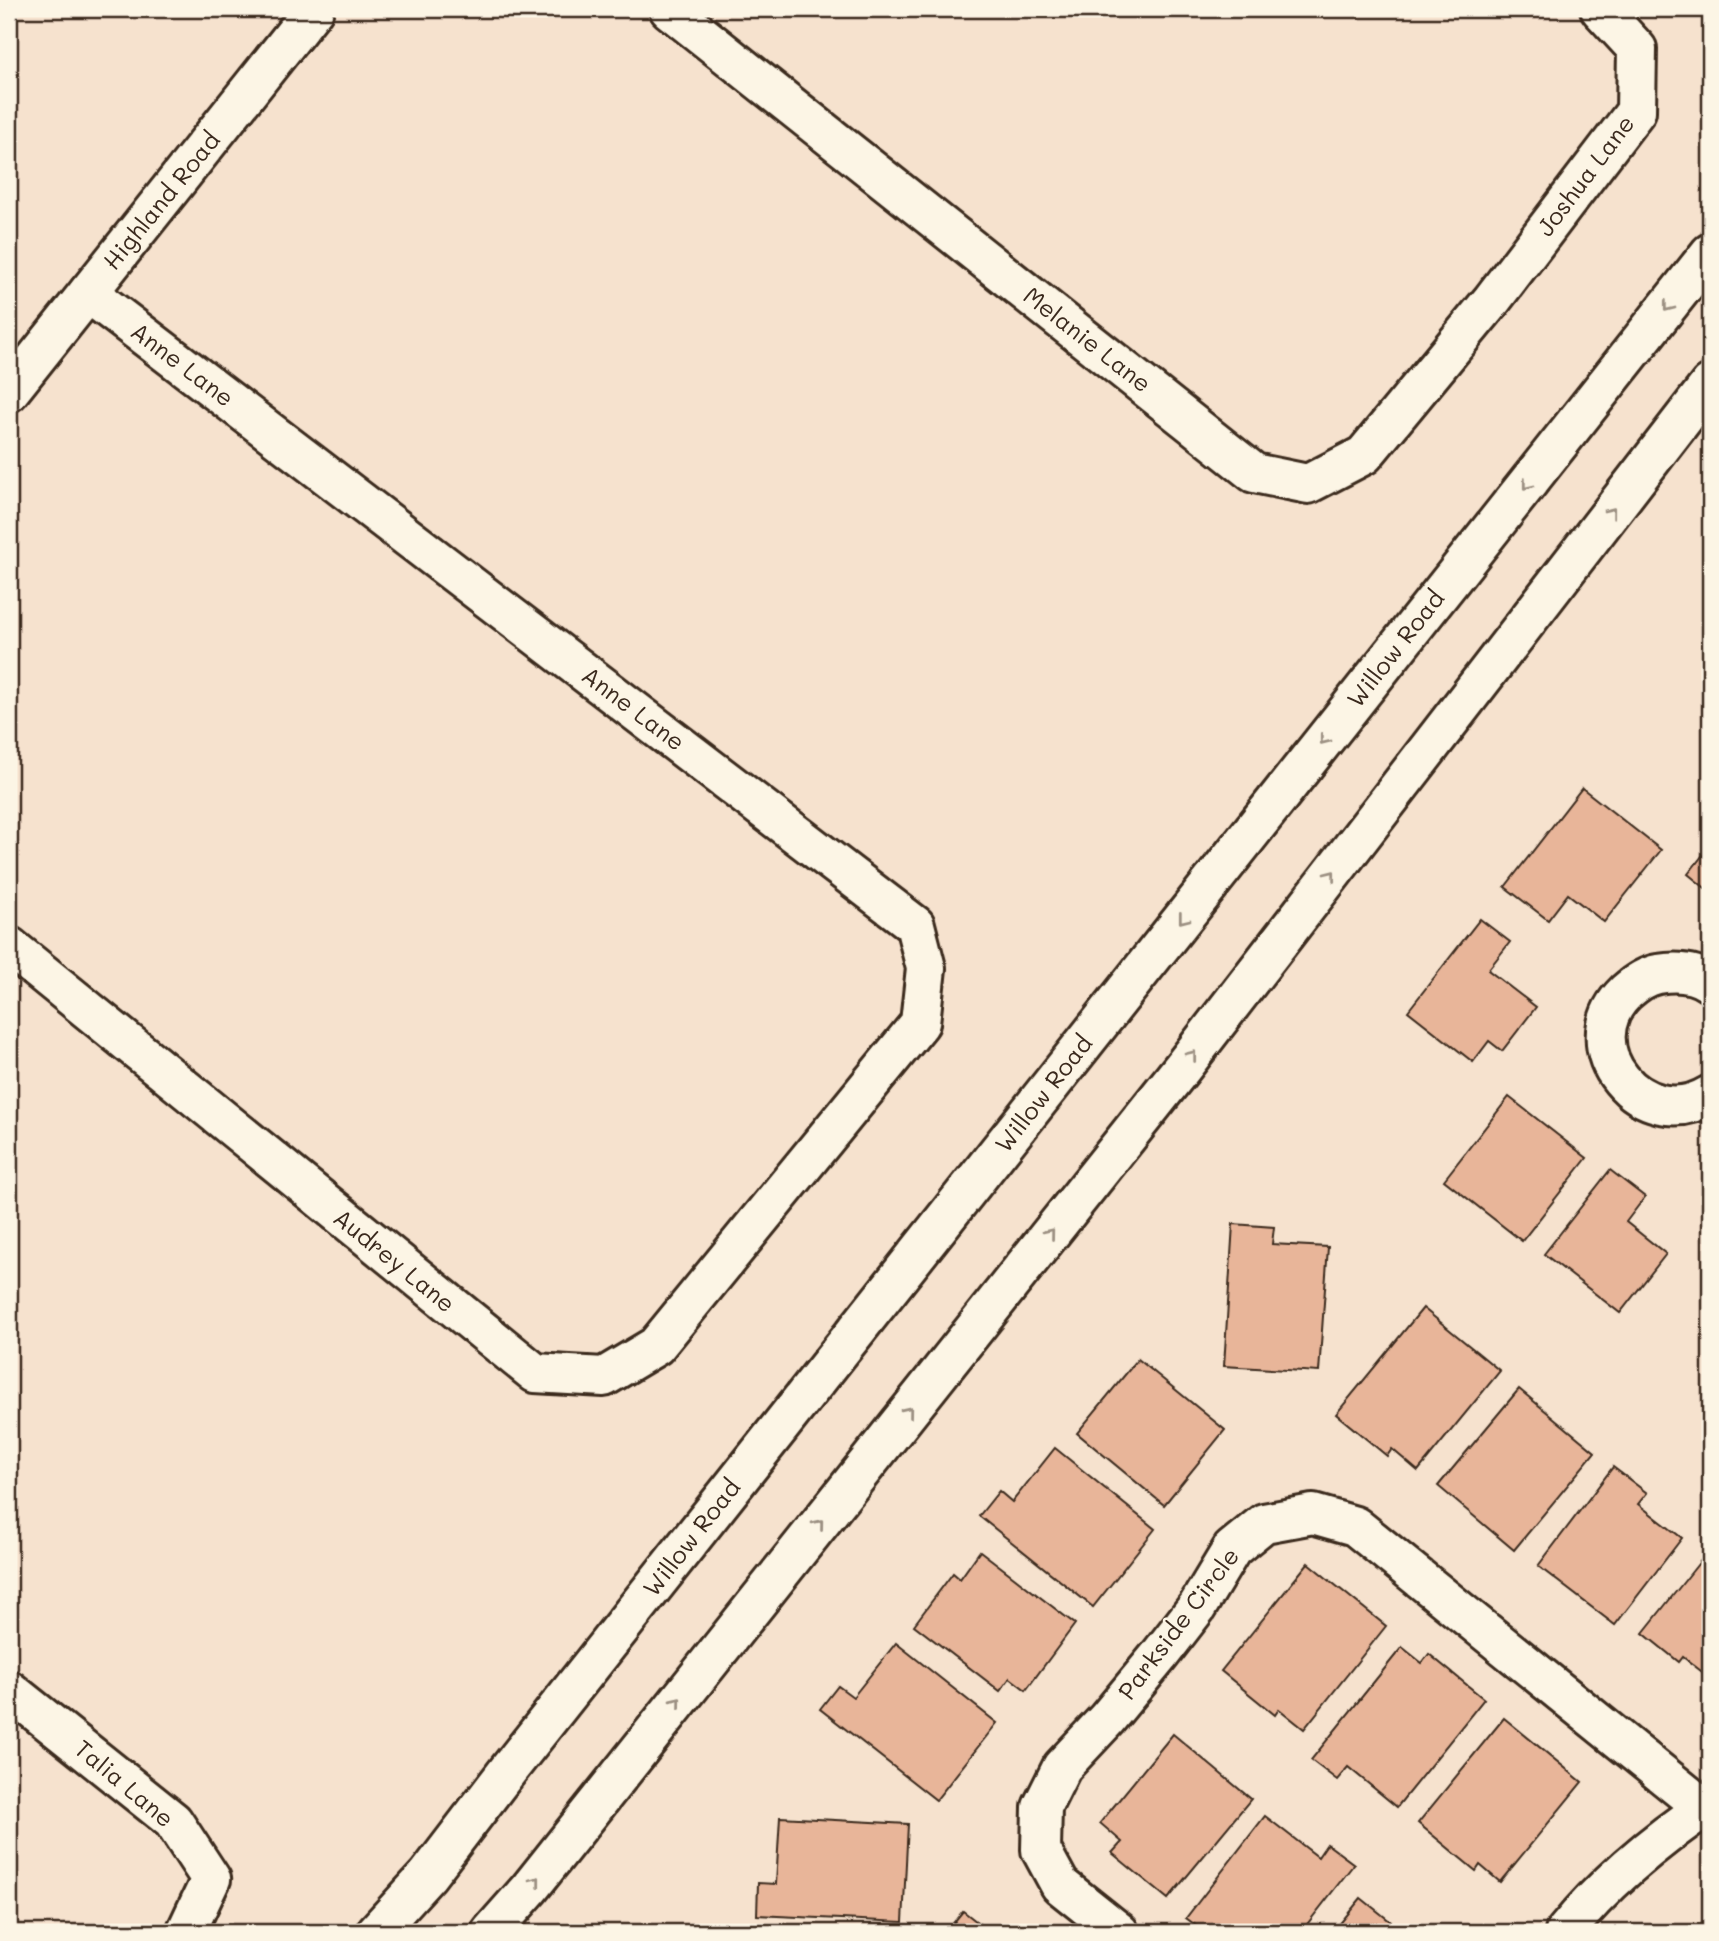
<svg xmlns="http://www.w3.org/2000/svg" width="1719" height="1941" font-family="Mali,sans-serif">
	<style>
		.building { fill: #e8b599; stroke: #3b2a1e; stroke-width: 2 }
		.lines { fill: none; stroke-linecap: round; stroke-linejoin: round }
		.street-casing { stroke: #3b2a1e; stroke-width: 44 }
		.primary-casing { stroke: #3b2a1e; stroke-width: 44 }
		.street { stroke: #fcf5e5; stroke-width: 38 }
		.primary { stroke: #fcf5e5; stroke-width: 38 }
		.oneway { stroke: #9c9082 }
		.labels { text-anchor: middle; stroke-width: 5; stroke-linejoin: round; paint-order: stroke }
		.street-label { font-size: 24px; fill: #3b2a1e; stroke: #fcf5e5 }
	</style>
	<rect width="100%" height="100%" fill="#f6e2ce"/>
	<filter id="ink" filterUnits="userSpaceOnUse"><feTurbulence type="fractalNoise" baseFrequency=".0143" numOctaves="2"/><feDisplacementMap in="SourceGraphic" scale="14" xChannelSelector="R" yChannelSelector="G"/><feConvolveMatrix kernelMatrix="1 2 1 2 8 2 1 2 1" color-interpolation-filters="sRGB"/></filter>
	<g filter="url(#ink)">
		<g class="building">
			<polygon points="1582,788 1661,850 1604,922 1568,894 1548,920 1505,887"/>
			<polygon points="1710,846 1710,892 1688,874"/>
			<polygon points="1480,919 1510,942 1488,970 1536,1007 1502,1051 1489,1041 1473,1062 1408,1011"/>
			<polygon points="1509,1097 1587,1158 1522,1241 1444,1180"/>
			<polygon points="1610,1170 1645,1197 1626,1222 1666,1254 1620,1313 1544,1254"/>
			<polygon points="1233,1224 1274,1227 1272,1244 1328,1247 1319,1372 1224,1366"/>
			<polygon points="1423,1308 1500,1371 1418,1471 1392,1449 1387,1456 1336,1414"/>
			<polygon points="1138,1359 1225,1430 1164,1505 1077,1433"/>
			<polygon points="1519,1389 1595,1452 1514,1550 1438,1486"/>
			<polygon points="1055,1448 1155,1529 1093,1607 979,1516 999,1491 1012,1502"/>
			<polygon points="1613,1467 1647,1493 1638,1504 1682,1538 1615,1625 1538,1566"/>
			<polygon points="1710,1549 1710,1678 1683,1657 1679,1662 1643,1633"/>
			<polygon points="980,1551 1075,1624 1026,1690 1010,1678 1000,1691 914,1625 953,1573 960,1579"/>
			<polygon points="1308,1563 1386,1626 1304,1729 1279,1709 1275,1715 1221,1671"/>
			<polygon points="896,1643 997,1723 936,1800 820,1709 838,1686 853,1697"/>
			<polygon points="1402,1647 1422,1663 1429,1654 1484,1699 1397,1807 1348,1767 1337,1780 1311,1760"/>
			<polygon points="1504,1718 1582,1782 1500,1882 1480,1865 1476,1871 1418,1823"/>
			<polygon points="1173,1734 1251,1799 1168,1899 1112,1853 1122,1842 1100,1823"/>
			<polygon points="1265,1816 1318,1857 1327,1844 1354,1864 1301,1932 1205,1932 1186,1918"/>
			<polygon points="780,1817 908,1824 903,1922 757,1915 758,1883 776,1884"/>
			<polygon points="1361,1898 1396,1926 1391,1932 1333,1932"/>
			<polygon points="963,1911 990,1932 946,1932"/>
		</g>
		<g class="lines">
			<g class="street-casing">
				<g id="street">
					<polyline points="669,9 1254,473 1308,484 1364,455 1492,300 1636,111 1637,49 1600,9"/>
					<polyline points="9,392 314,9"/>
					<polyline points="9,946 535,1373 604,1377 656,1346 920,1023 926,968 915,925 88,293"/>
					<path d="M1710,983C1695,972 1676,971 1658,974C1646,976 1635,984 1626,992C1569,1047 1643,1136 1710,1095"/>
					<polyline points="9,1690 173,1821 211,1879 186,1932"/>
					<polyline points="1119,1932 1060,1885 1041,1850 1042,1807 1062,1767 1107,1719 1159,1656 1197,1607 1232,1549 1264,1523 1313,1514 1355,1526 1710,1813"/>
					<path d="M1565,1932C1606,1881 1656,1840 1710,1804"/>
				</g>
			</g>
			<g class="primary-casing">
				<g id="primary">
					<polyline points="376,1932 428,1875 509,1769 1710,253"/>
					<polyline points="491,1932 529,1889 1182,1068 1710,384"/>
				</g>
			</g>
			<use href="#street" class="street"/>
			<use href="#primary" class="primary"/>
		</g>
		<defs><path id="oneway-chevron" d="M-2-3.5L2.5 0L-2 3.5" fill="none" stroke-width="1.6" stroke-linecap="round" stroke-linejoin="round" transform="scale(1.75)"/></defs>
		<g class="oneway">
			<use href="#oneway-chevron" transform="translate(1668 307) rotate(128)"/>
			<use href="#oneway-chevron" transform="translate(1527 485) rotate(128)"/>
			<use href="#oneway-chevron" transform="translate(1611 512) rotate(-52)"/>
			<use href="#oneway-chevron" transform="translate(1324 740) rotate(128)"/>
			<use href="#oneway-chevron" transform="translate(1331 875) rotate(-52)"/>
			<use href="#oneway-chevron" transform="translate(1183 919) rotate(128)"/>
			<use href="#oneway-chevron" transform="translate(1192 1055) rotate(-52)"/>
			<use href="#oneway-chevron" transform="translate(1050 1233) rotate(-51)"/>
			<use href="#oneway-chevron" transform="translate(908 1411) rotate(-51)"/>
			<use href="#oneway-chevron" transform="translate(819 1524) rotate(-51)"/>
			<use href="#oneway-chevron" transform="translate(677 1702) rotate(-51)"/>
			<use href="#oneway-chevron" transform="translate(536 1881) rotate(-52)"/>
		</g>
	</g>
	<g class="labels">
		<g class="street-label">
			<text transform="translate(1586 176) rotate(-53)" y="8">Joshua Lane</text>
			<text transform="translate(162 201) rotate(-51)" y="8">Highland Road</text>
			<text transform="translate(1087 340) rotate(38)" y="8">Melanie Lane</text>
			<text transform="translate(182 365) rotate(37)" y="8">Anne Lane</text>
			<text transform="translate(1396 649) rotate(-52)" y="8">Willow Road</text>
			<text transform="translate(633 709) rotate(37)" y="8">Anne Lane</text>
			<text transform="translate(1044 1094) rotate(-52)" y="8">Willow Road</text>
			<text transform="translate(394 1261) rotate(39)" y="8">Audrey Lane</text>
			<text transform="translate(692 1538) rotate(-52)" y="8">Willow Road</text>
			<text transform="translate(1179 1624) rotate(-53)" y="8">Parkside Circle</text>
			<text transform="translate(124 1784) rotate(40)" y="8">Talia Lane</text>
		</g>
	</g>
	<rect width="1719" height="1941" fill="none" stroke="#fcf5e5" stroke-width="35"/>
	<rect x="18" y="18" width="1684" height="1906" fill="none" stroke="#3b2a1e" stroke-width="2.5" filter="url(#ink)"/>
</svg>
